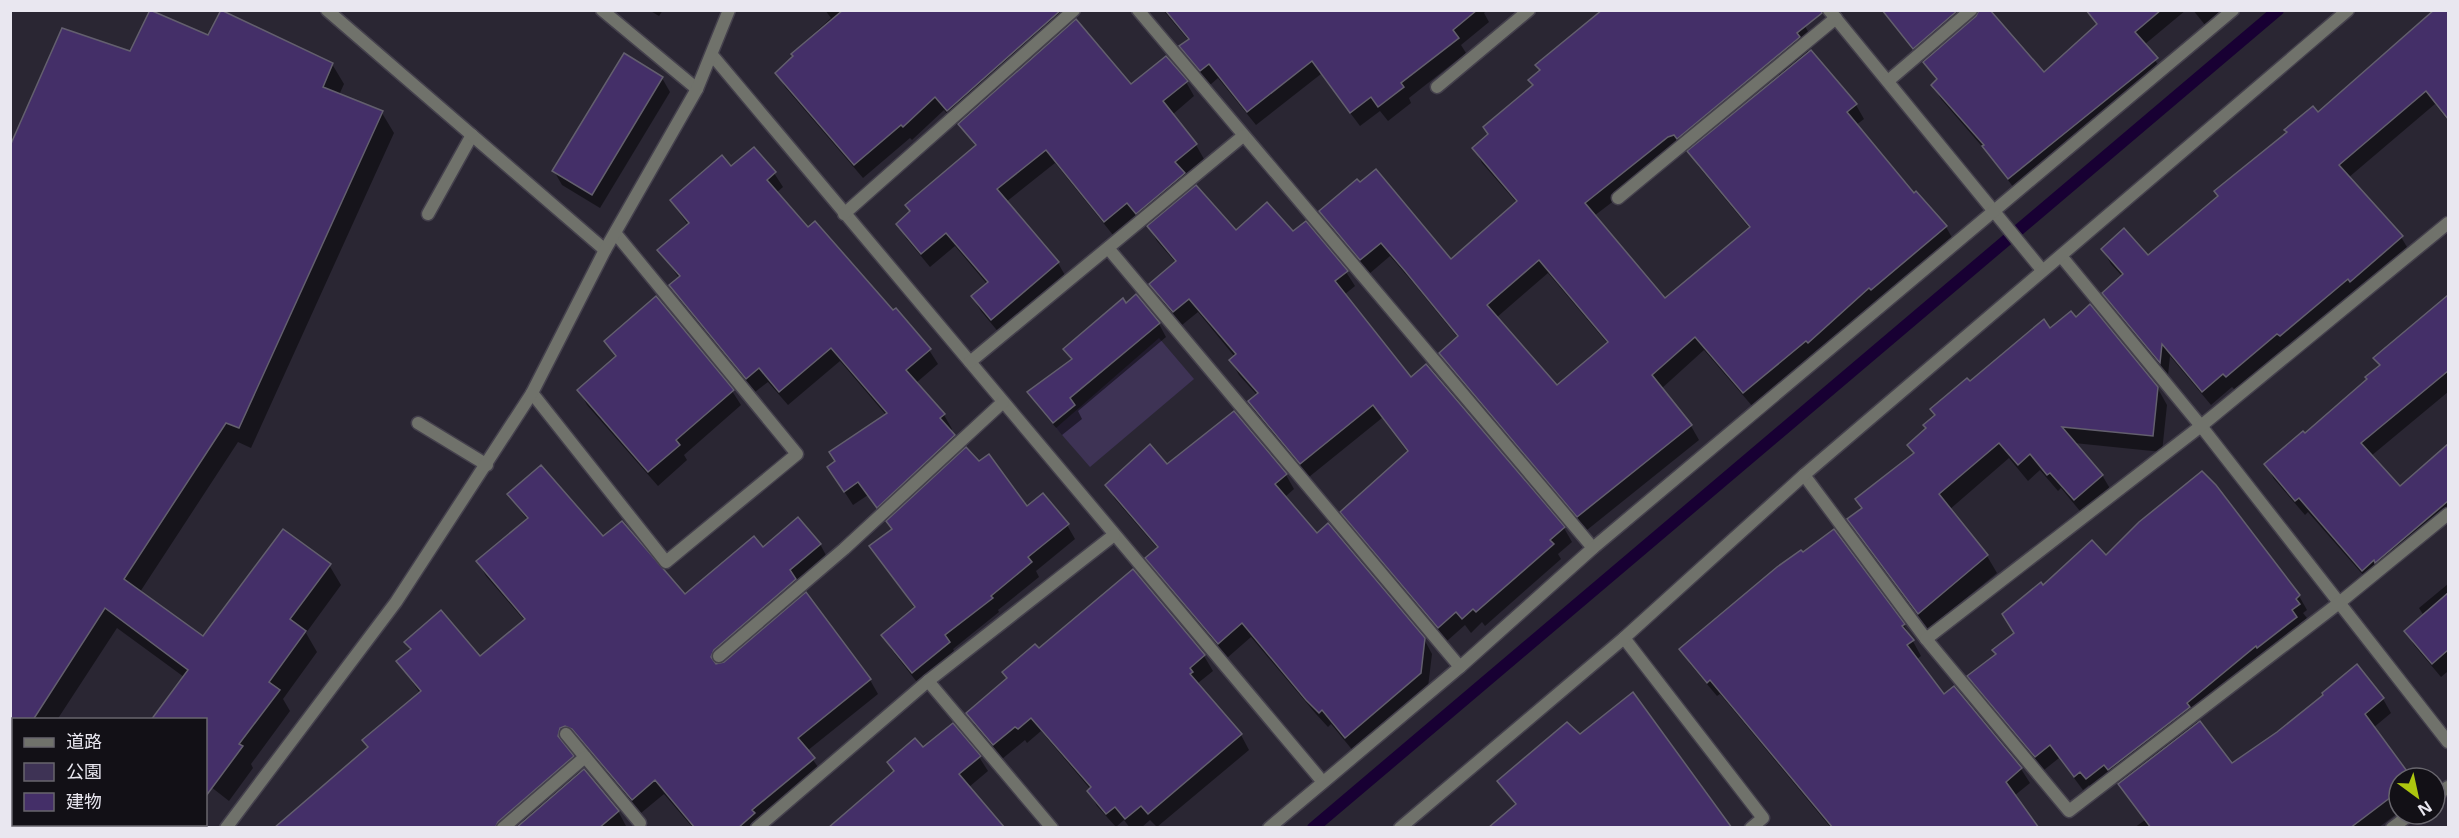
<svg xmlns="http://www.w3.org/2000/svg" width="2459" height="838" font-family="'Open Sans','Noto Sans JP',sans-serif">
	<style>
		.green { fill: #3e3355 }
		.shadow { fill: #0007; fill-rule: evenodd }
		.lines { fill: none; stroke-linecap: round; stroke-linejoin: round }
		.stream { stroke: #180033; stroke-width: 12 }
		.building { fill: #442f68; stroke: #635f6e; stroke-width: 1.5; fill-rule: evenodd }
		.service-casing { stroke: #45414d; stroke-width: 15 }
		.minor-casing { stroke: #45414d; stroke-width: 15 }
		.tertiary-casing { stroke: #45414d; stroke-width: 15 }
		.service { stroke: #70726b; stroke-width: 12 }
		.minor { stroke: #70726b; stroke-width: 12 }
		.tertiary { stroke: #70726b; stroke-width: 12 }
	</style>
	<rect width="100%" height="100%" fill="#2a2633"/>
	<polygon class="green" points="1159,338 1194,379 1090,467 1056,428"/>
	<g class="shadow">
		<polygon points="649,10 663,10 659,16"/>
		<polygon points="825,10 1077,10 1069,17 1073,24 1130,86 1186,82 1194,96 1172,115 1196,145 1204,159 1185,175 1193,190 1236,232 1293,234 1346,272 1355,286 1344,295 1411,379 1426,366 1564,528 1572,542 1558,554 1561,559 1485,626 1482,622 1471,633 1465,625 1447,641 1350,526 1342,512 1408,453 1382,418 1309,477 1258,416 1249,402 1257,395 1239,375 1231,361 1235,357 1198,312 1182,325 1159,298 1151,284 1176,263 1157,241 1148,225 1145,227 1136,216 1113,235 1055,163 1006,202 1058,263 1066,277 1000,334 981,311 972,297 987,284 955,246 930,267 906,238 897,224 976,147 959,122 956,125 944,110 912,140 910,138 863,178 785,87 777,73 794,58 792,53 831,18"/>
		<polygon points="1163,10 1487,10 1484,13 1489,22 1461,45 1466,53 1409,98 1411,103 1388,121 1380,111 1360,126 1321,74 1256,125 1218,78 1210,85 1190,61 1181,47 1189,41"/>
		<polygon points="1882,10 1974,10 1977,16 2044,74 2115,10 2186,10 2144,45 2164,73 2017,192 1986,151 1941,99 1933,85 1937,81 1925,60 1922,62"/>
		<polygon points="2193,10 2233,10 2209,30"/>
		<polygon points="2445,10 2448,10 2448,121 2435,104 2348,178 2401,237 2410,252 2289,350 2287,347 2235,390 2232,387 2211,405 2170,356 2168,375 2112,308 2104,293 2122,276 2111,264 2103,250 2148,258 2318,114"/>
		<path d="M1805,26L1813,41L1805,48L1856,105L1864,119L1856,125L1914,195L1916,193L1946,227L1954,241L1753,407L1704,350L1661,389L1691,426L1699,440L1587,530L1449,368L1441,353L1458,338L1415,285L1390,256L1369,274L1329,225L1321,211L1451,261L1517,203L1482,163L1474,148L1489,135L1534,86ZM1683,148L1686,152L1688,150L1698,166L1750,229L1665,300L1594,216ZM1548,273L1608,344L1557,387L1496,318Z"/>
		<polygon points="208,37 332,64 344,84 339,95 382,113 394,133 251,448 238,442 140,592 204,638 329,565 341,585 306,633 317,652 283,699 290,711 251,764 253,768 229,801 206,783 206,720 184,677 117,628 57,720 14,720 14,736 10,735 10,150 130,53"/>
		<polygon points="662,78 670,92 600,208 562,185 554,171"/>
		<polygon points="731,168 774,173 783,187 776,193 808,229 929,350 938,364 916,383 944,415 952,429 950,431 963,452 1027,508 1067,525 1075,539 1036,571 1039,577 998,610 999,612 953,649 957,656 920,686 891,649 883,635 915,609 871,547 893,530 868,495 853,505 829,468 886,415 840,361 788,405 768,382 755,392 679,300 671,285 679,278 659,250 688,225 671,201"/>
		<polygon points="2448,297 2448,392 2371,456 2400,488 2448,446 2448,523 2371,584 2308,512 2305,515 2274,479 2266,464 2304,436 2368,380 2380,366 2375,358"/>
		<polygon points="1126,305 1159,324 1166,337 1078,411 1082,419 1062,435 1037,405 1029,392 1072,361 1065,349"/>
		<polygon points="2076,319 2157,387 2167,405 2162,452 2074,443 2102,475 2112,492 2084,516 2061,488 2058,491 2040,470 2028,481 2009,458 1949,510 1987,556 1997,573 1928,629 1859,536 1849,519 1862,509 1857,499 1914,455 1909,445 1969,383 2050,330"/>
		<polygon points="606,342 732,391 741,405 684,455 687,460 658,486 587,405 579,390 616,358"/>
		<polygon points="1234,413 1286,475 1294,489 1285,497 1317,535 1424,639 1432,654 1428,687 1354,752 1331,724 1328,727 1316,714 1251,637 1227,658 1156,573 1147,558 1158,549 1115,499 1107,485 1167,466"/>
		<polygon points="509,495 603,538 685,596 763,549 820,544 828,559 798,585 870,680 878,694 807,751 822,773 761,828 693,828 664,794 641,813 578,740 568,742 566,749 582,773 618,811 626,826 529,828 524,820 522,822 513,811 494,828 369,749 363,740 420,693 398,662 411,651 406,643 480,658 525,621 486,576 478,562 528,521"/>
		<polygon points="1834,531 1904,625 1921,656 1916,660 1943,696 1954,688 2021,769 2030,783 2014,796 2037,828 1831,828 1720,694 1717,696 1690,664 1681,649"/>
		<polygon points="2106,557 2299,596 2307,610 2303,613 2307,618 2299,624 2304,632 2194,718 2231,765 2278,733 2357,666 2383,699 2391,713 2373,728 2410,778 2399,778 2399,812 2378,828 2134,828 2145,820 2119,782 2117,783 2113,778 2095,792 2089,785 2083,790 2059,758 2044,770 1977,690 1969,676 1997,655 2016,634 2043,587"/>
		<polygon points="1133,571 1204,656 1213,671 1198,683 1241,735 1249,750 1157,827 1150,820 1141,828 1130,828 1124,820 1116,827 1097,806 1089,791 1091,790 1041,731 1027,743 1025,740 1002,759 976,728 968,713"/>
		<polygon points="2448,584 2448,674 2447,672 2441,677 2414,645 2406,631 2424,616 2419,608"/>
		<polygon points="1580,736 1516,806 1499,781"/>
		<polygon points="923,749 979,757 988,771 969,787 894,773 888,762"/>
		<polygon points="14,785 14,823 10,820 10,789"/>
		<polygon points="15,824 49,824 47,828 19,828"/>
	</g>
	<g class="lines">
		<polyline class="stream" points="1313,828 2278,10"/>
	</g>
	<g class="building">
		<polygon points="150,10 208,35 221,10 333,63 323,87 383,111 239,428 226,423 124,579 203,636 283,529 331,564 290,619 306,631 269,682 280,690 239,744 243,746 206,796 206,720 151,720 188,670 105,608 33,720 10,720 10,146 62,28 130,51"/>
		<polygon points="843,10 1061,10 947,111 935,97 903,127 901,125 854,165 775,73 793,56 791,54"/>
		<polygon points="1165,10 1477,10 1453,30 1459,38 1401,83 1404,87 1378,107 1371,97 1350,113 1312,61 1247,112 1209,64 1200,71 1179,46 1189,39"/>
		<path d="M1602,10H1821L1822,13L1797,33L1800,37L1677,139L1674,135L1668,137L1585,203L1665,298L1750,227L1687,151L1811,50L1857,104L1847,112L1914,193L1916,191L1947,226L1871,290L1869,288L1808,343L1806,341L1743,393L1695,337L1652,375L1692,425L1577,517L1439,353L1458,336L1405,271L1381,243L1360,260L1319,211L1357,179L1360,182L1376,169L1451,259L1517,201L1472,148L1488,134L1483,127L1533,85L1528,80L1540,70L1535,65ZM1539,260L1608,342L1557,385L1487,305Z"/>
		<polygon points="1882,10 1958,10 1913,49"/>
		<polygon points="1979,10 1990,10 2044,72 2097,24 2086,10 2161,10 2135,32 2158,58 2008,179 1982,146 1984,145 1931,85 1937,79 1923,62 1976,16"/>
		<polygon points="2434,10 2448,10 2448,119 2426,91 2339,165 2403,236 2350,282 2348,279 2280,336 2277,334 2226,377 2223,374 2202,392 2162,344 2160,363 2102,293 2123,274 2101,249 2124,228 2148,255 2218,196 2214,191 2287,132 2284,130 2313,106 2318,112"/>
		<polygon points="1076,19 1131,84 1166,56 1188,81 1163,101 1197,144 1175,162 1185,173 1136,214 1127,203 1104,222 1046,150 997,189 1059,262 991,320 971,296 988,282 946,233 921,254 896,224 910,211 905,205 976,145 958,124"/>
		<polygon points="624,53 663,77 592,195 552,171"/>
		<polygon points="754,147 776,172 767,180 808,227 815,221 893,310 896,308 931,349 906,370 945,414 940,418 955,435 877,508 858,482 844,492 827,467 835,461 829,452 887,413 831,348 779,392 759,368 746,379 669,285 680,276 657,250 689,223 670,200 722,155 731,166"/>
		<polygon points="1196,185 1236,230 1267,202 1293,231 1306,221 1348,271 1335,281 1411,377 1426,364 1565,527 1550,540 1554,544 1476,612 1473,609 1462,619 1456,612 1438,628 1340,512 1408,451 1373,405 1300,464 1248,401 1258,393 1229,360 1236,354 1189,299 1173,312 1149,284 1176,261 1147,226"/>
		<polygon points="1136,294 1160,323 1070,398 1075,405 1053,423 1027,392 1072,359 1063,349 1123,298 1126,303"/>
		<polygon points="2448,295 2448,371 2361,443 2400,486 2448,444 2448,501 2375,563 2374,560 2362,571 2299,498 2295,501 2264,464 2303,431 2305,433 2367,379 2365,377 2380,365 2373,358"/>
		<polygon points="656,296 734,390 676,440 680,445 648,472 577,390 616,356 604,341"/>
		<polygon points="2090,304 2158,387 2153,436 2062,427 2103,475 2074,500 2050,473 2047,475 2030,454 2018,465 1999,443 1939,494 1988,555 1918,614 1847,519 1862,508 1855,499 1914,453 1907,445 1926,428 1923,425 1935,415 1930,409 1967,378 1970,381 2044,319 2050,328 2071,311 2076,317"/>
		<polygon points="1234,411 1287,474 1275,484 1317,533 1328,523 1425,638 1421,673 1345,738 1322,710 1319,713 1306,700 1242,623 1218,644 1145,558 1158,547 1105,485 1150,444 1167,464"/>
		<polygon points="966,447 979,461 989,454 1027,506 1043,493 1069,524 1028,557 1032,562 991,596 993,598 945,635 950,642 912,673 881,635 915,607 869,546 892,529 886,521"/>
		<polygon points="541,465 603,536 622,521 685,594 754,536 763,547 798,517 821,544 790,570 796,579 714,650 711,657 716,664 724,662 806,592 871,679 798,738 815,758 752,810 755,813 738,828 695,828 655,780 632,800 572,729 565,726 560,728 558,736 574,756 498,822 495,828 274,828 368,747 362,740 421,691 396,661 411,649 404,642 441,610 480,656 525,619 476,561 528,518 507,494"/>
		<polygon points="2202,471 2216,485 2300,595 2296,599 2300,604 2292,610 2297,617 2257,648 2256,646 2187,703 2190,707 2108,770 2104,765 2086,779 2080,772 2074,777 2050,745 2035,757 1967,676 1996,654 1992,650 2014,633 2002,614 2041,582 2043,585 2092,540 2106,555 2139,522"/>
		<polygon points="1834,529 1905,624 1902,626 1914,640 1907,645 1944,694 1954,686 2022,768 2006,782 2039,828 1833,828 1710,680 1707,683 1679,649 1777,567 1801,550 1803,552"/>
		<polygon points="1133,569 1205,655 1190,668 1193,672 1190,674 1242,734 1148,814 1141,806 1125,819 1115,807 1106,814 1087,791 1091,787 1031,718 1018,729 1015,727 993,745 966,713 1007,678 1002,672 1035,644 1039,648"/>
		<polygon points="2448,593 2448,650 2432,664 2404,631"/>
		<polygon points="2357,664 2384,698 2365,714 2412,778 2399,778 2399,791 2350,828 2151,828 2118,784 2200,721 2232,763 2277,732 2323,695 2322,693"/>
		<polygon points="1633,692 1732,828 1488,828 1516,804 1497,781 1567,722 1580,734"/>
		<polygon points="953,723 981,756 959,774 1005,828 828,828 894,771 887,762 915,738 923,747"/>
		<polygon points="584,769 619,811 599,828 516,828"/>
	</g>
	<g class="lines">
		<g class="service-casing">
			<g id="service">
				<polyline points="428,214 472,135"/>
				<polyline points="418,423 487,465"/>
				<polyline points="566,734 640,823"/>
				<polyline points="503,828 585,757"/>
			</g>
		</g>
		<g class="minor-casing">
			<g id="minor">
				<polyline points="327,10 605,250"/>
				<polyline points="602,10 697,89"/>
				<polyline points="1138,10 1593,548"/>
				<polyline points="1829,10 2042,270"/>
				<polyline points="712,55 1322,781"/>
				<polyline points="1888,81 1971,10"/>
				<polyline points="1437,87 1529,10"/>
				<polyline points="1618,198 1836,18"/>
				<polyline points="844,214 1074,10"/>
				<polyline points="1108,248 1460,667"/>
				<polyline points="2061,256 2201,426 2448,742"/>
				<polyline points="970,362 1243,136"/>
				<polyline points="532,393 666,562 797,454 616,234"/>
				<polyline points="1804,475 1926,639 2069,811 2339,603 2448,514"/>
				<polyline points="1624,638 1763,818 1751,828"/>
				<polyline points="1926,639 2201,426 2448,223"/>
				<polyline points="719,656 844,549 1003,402"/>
				<polyline points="928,681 1052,828"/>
				<polyline points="2435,796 2448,787"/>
				<polyline points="757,828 928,681 1114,535"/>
				<polyline points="1269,828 1460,667 1593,548 2233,10"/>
				<polyline points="1400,828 1624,638 1804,475 2348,10"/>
				<polyline points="2392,828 2411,814"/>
			</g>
		</g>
		<g class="tertiary-casing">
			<polyline id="tertiary" points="226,828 396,602 532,393 605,250 697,89 729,10"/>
		</g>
		<use href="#service" class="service"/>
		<use href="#minor" class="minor"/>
		<use href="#tertiary" class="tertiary"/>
	</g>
	<rect width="2459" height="838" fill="none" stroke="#e9e7f0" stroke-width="24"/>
	<rect x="12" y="718" width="195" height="108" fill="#121016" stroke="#68666d" stroke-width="1.5"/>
	<rect x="24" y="738" width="30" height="9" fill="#70726b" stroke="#68666d" stroke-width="1.5"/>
	<text x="66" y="748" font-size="18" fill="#e9e7f0">道路</text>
	<rect x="24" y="763" width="30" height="18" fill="#3e3355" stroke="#68666d" stroke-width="1.5"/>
	<text x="66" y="778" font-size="18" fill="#e9e7f0">公園</text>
	<rect x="24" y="793" width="30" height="18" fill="#442f68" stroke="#68666d" stroke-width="1.5"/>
	<text x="66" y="808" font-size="18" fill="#e9e7f0">建物</text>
	<g transform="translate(2417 796) rotate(147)"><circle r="28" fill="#121016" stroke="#68666d" stroke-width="1.5"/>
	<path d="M0-4.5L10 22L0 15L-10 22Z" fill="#adc60f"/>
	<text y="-9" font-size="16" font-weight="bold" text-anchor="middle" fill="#e9e7f0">N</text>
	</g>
</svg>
